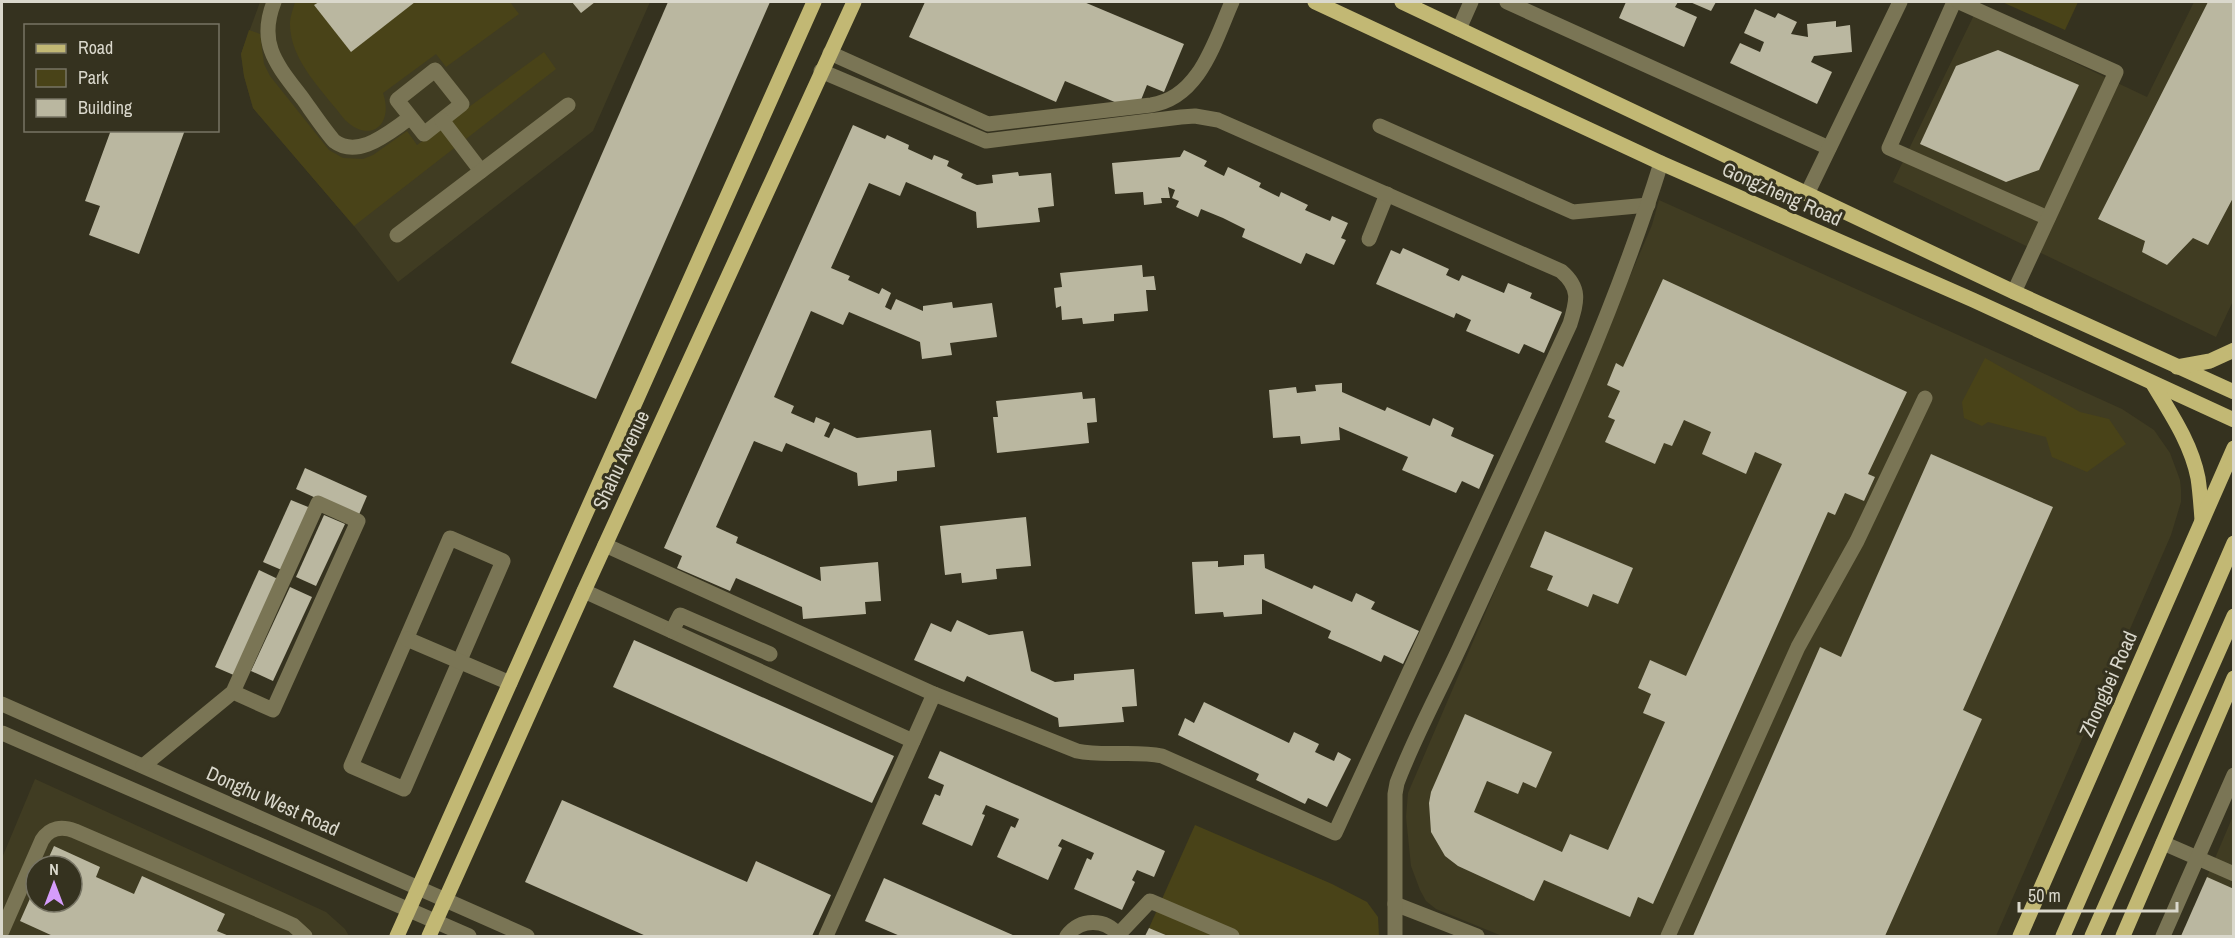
<svg xmlns="http://www.w3.org/2000/svg" width="2235" height="938" font-family="'Archivo Narrow',sans-serif">
	<style>
		.built { fill: #403c22; fill-rule: evenodd }
		.green { fill: #494318 }
		.building { fill: #bab7a0 }
		.lines { fill: none; stroke-linecap: round; stroke-linejoin: round }
		.minor { stroke: #7a7555; stroke-width: 15 }
		.major { stroke: #c2b874; stroke-width: 15 }
		.major-bridge { stroke: #c2b874; stroke-width: 15 }
		.labels { text-anchor: middle; stroke-width: 6; stroke-linejoin: round; paint-order: stroke }
		.street-label { font-size: 20px; fill: #dad8cc; stroke: #35321f }
	</style>
	<rect width="100%" height="100%" fill="#35321f"/>
	<g class="built">
		<polygon points="260,2 650,2 593,131 398,282 354,226 253,108 244,76 241,54"/>
		<polygon points="2194,2 2233,2 2233,301 2216,337 1893,182 1974,15 2147,97"/>
		<polygon points="1659,200 2122,409 2154,430 2170,453 2180,480 2181,490 2181,502 2171,535 1996,936 1502,936 1436,909 1426,901 1420,890 1411,866 1406,817 1408,793 1652,225"/>
		<path d="M35,779L326,912L345,929L349,936H2V858ZM36,866H72V902H36Z"/>
		<polygon points="2233,816 2233,936 2181,936 2207,877"/>
	</g>
	<g class="green">
		<path d="M295,2H510L519,14L446,67L436,54L383,93C394,125 370,144 345,120C324,92 290,61 290,24C290,17 293,9 295,2Z"/>
		<polygon points="2002,2 2078,2 2065,30"/>
		<polygon points="249,30 260,34 264,64 270,76 329,150 343,158 363,159 373,155 407,131 417,145 544,52 556,69 354,226 253,108 244,76 241,54"/>
		<polygon points="1985,358 2080,412 2109,419 2126,444 2087,472 2052,457 2046,437 1988,422 1982,426 1964,418 1962,402"/>
		<polygon points="1195,825 1332,884 1367,902 1378,917 1379,936 1168,936 1149,928"/>
	</g>
	<g class="building">
		<polygon points="319,2 415,2 351,52 314,5"/>
		<polygon points="572,2 595,2 581,13"/>
		<polygon points="668,2 770,2 596,399 511,363"/>
		<polygon points="925,2 1084,2 1184,44 1164,92 1147,85 1141,100 1117,103 1065,81 1056,102 909,37"/>
		<polygon points="1626,2 1678,2 1675,7 1697,17 1684,47 1619,18"/>
		<polygon points="1690,2 1716,2 1711,11"/>
		<polygon points="2208,2 2234,2 2234,196 2208,245 2193,238 2167,265 2142,252 2145,241 2098,219"/>
		<polygon points="1755,9 1775,18 1778,13 1797,22 1791,34 1808,37 1807,24 1836,21 1836,27 1850,25 1852,52 1814,56 1811,62 1832,72 1817,104 1730,63 1740,43 1760,52 1764,42 1744,33"/>
		<polygon points="1998,50 2079,85 2039,170 2006,182 1920,144 1956,66"/>
		<polygon points="853,125 885,139 887,135 909,145 908,149 932,160 934,155 949,161 947,166 963,174 961,178 977,185 993,183 992,175 1018,172 1019,176 1051,173 1054,206 1038,208 1040,222 977,228 976,212 906,182 900,196 869,183 831,268 850,276 848,280 879,294 882,288 891,293 885,307 891,310 896,299 923,311 923,306 952,302 953,308 992,303 997,337 950,343 952,355 922,359 920,342 849,312 843,325 811,311 774,397 794,406 791,413 814,423 816,417 830,423 824,436 829,438 834,428 857,438 931,430 935,467 897,471 897,481 858,486 857,473 786,443 782,452 754,441 716,527 738,537 736,543 821,581 820,567 878,562 881,601 865,602 866,614 803,619 802,607 736,578 730,591 677,568 682,556 664,548"/>
		<polygon points="111,130 185,130 139,254 89,235 100,206 85,201"/>
		<polygon points="1184,150 1207,161 1204,166 1224,176 1228,167 1261,183 1259,187 1279,197 1281,192 1308,205 1305,210 1330,221 1332,216 1348,223 1341,238 1346,240 1334,265 1306,253 1301,264 1242,237 1245,229 1223,218 1201,209 1198,217 1176,207 1179,201 1172,198 1175,190 1168,187 1170,198 1161,198 1162,203 1144,205 1143,192 1115,194 1112,163 1180,157"/>
		<polygon points="1403,248 1449,269 1446,275 1459,281 1462,275 1504,293 1508,283 1532,293 1530,298 1562,312 1544,353 1524,344 1519,354 1466,331 1471,320 1456,313 1454,318 1376,284 1391,250 1400,254"/>
		<polygon points="1142,265 1143,277 1154,276 1156,290 1146,290 1148,311 1114,314 1114,321 1083,324 1082,318 1062,320 1061,306 1056,308 1054,288 1062,287 1060,273"/>
		<polygon points="1663,279 1907,392 1868,474 1875,477 1864,501 1845,493 1835,515 1828,512 1653,904 1638,897 1630,917 1544,880 1534,901 1458,866 1445,856 1431,832 1429,803 1431,792 1465,714 1552,752 1536,788 1523,782 1518,794 1487,781 1474,812 1562,852 1570,834 1608,850 1665,722 1643,713 1651,694 1638,688 1650,660 1686,676 1771,488 1782,464 1755,452 1746,474 1702,454 1711,432 1684,420 1672,446 1664,443 1655,464 1605,442 1615,420 1608,417 1620,391 1607,385 1616,363 1623,367"/>
		<polygon points="1342,383 1342,392 1385,411 1387,407 1430,426 1433,418 1454,428 1451,436 1494,455 1479,489 1462,481 1456,493 1402,470 1408,457 1339,427 1340,440 1301,444 1300,436 1273,438 1269,390 1296,387 1297,393 1316,391 1315,385"/>
		<polygon points="1082,392 1083,399 1095,398 1097,422 1087,423 1089,443 997,453 993,417 998,417 996,401"/>
		<polygon points="1931,454 2053,507 1963,710 1982,719 1885,936 1693,936 1820,647 1841,657"/>
		<polygon points="305,468 367,496 358,517 296,489"/>
		<polygon points="291,500 313,509 284,571 263,562"/>
		<polygon points="324,515 345,524 316,586 296,577"/>
		<polygon points="1026,517 1031,566 996,569 997,579 962,583 961,573 945,575 940,526"/>
		<polygon points="1545,531 1633,568 1618,604 1593,594 1588,607 1547,590 1553,576 1530,567"/>
		<polygon points="1264,554 1265,568 1312,589 1314,585 1352,602 1356,593 1375,602 1371,609 1419,631 1403,664 1384,655 1381,662 1353,649 1328,638 1331,631 1262,599 1262,614 1224,617 1223,612 1195,614 1192,562 1218,561 1218,567 1244,565 1244,555"/>
		<polygon points="259,570 280,580 236,676 215,667"/>
		<polygon points="290,587 312,597 273,681 251,671"/>
		<polygon points="957,620 989,635 1023,631 1031,671 1055,682 1074,680 1074,674 1134,669 1137,706 1122,707 1124,722 1059,727 1058,718 967,676 964,682 914,660 931,623 951,632"/>
		<polygon points="634,640 894,756 872,803 613,687"/>
		<polygon points="1204,702 1289,743 1294,732 1319,744 1315,752 1334,761 1338,752 1351,759 1327,807 1308,798 1305,804 1256,780 1259,774 1178,735 1185,718 1194,723"/>
		<polygon points="940,751 1165,851 1154,877 1137,870 1132,880 1135,882 1122,910 1074,889 1087,858 1091,860 1094,853 1062,839 1058,846 1062,848 1048,880 997,857 1011,826 1015,828 1019,819 986,805 982,814 985,815 972,846 922,824 935,794 940,796 944,785 928,778"/>
		<polygon points="562,800 747,882 756,861 831,895 812,936 646,936 525,882"/>
		<polygon points="54,846 100,867 96,877 134,894 142,876 225,914 217,931 229,936 53,936 20,921 36,885 36,902 72,902 72,866 45,866"/>
		<polygon points="2207,877 2234,889 2234,936 2181,936"/>
		<polygon points="884,878 1015,936 900,936 865,921"/>
		<polygon points="1149,928 1168,936 1145,936"/>
	</g>
	<g class="lines">
		<g class="minor">
			<path d="M274,2C257,45 278,66 303,99C313,113 323,128 334,141C359,160 390,131 410,118"/>
			<polyline points="1507,2 1829,148"/>
			<polyline points="1954,2 1889,148 2048,218"/>
			<polyline points="1959,2 2116,72 2014,292"/>
			<polyline points="1459,29 1471,2"/>
			<path d="M830,53L988,124L1151,105C1200,98 1215,40 1232,2"/>
			<polygon points="435,70 462,104 424,134 397,100"/>
			<polyline points="442,120 481,171"/>
			<polyline points="1380,126 1573,212 1648,205"/>
			<polyline points="1807,194 1900,2"/>
			<polyline points="397,235 568,105"/>
			<polyline points="1369,239 1387,194"/>
			<polygon points="450,538 503,561 404,789 351,766"/>
			<path d="M605,545L934,694L1077,751C1105,757 1134,750 1162,756L1335,833L1570,324C1577,301 1581,288 1561,271L1218,120L1195,116L1181,117L986,141L821,71"/>
			<polyline points="584,591 913,741"/>
			<polyline points="672,631 680,615 770,654"/>
			<polyline points="407,639 510,683"/>
			<polyline points="2,704 527,936"/>
			<polyline points="2,733 469,936"/>
			<polyline points="143,766 233,692 318,503 358,521 273,710 233,692"/>
			<polyline points="2163,843 2234,874"/>
			<polyline points="1395,904 1477,936"/>
			<path d="M2,931L42,840C50,827 62,826 75,831L277,918L293,925L305,936"/>
			<polyline points="1118,935 1150,901 1232,936"/>
			<polyline points="826,936 934,694"/>
			<path d="M1067,936C1080,918 1106,918 1119,936"/>
			<path d="M1395,936V794L1397,783C1416,733 1442,687 1464,638C1535,483 1610,327 1661,163"/>
			<polyline points="1668,936 1798,647 1857,541 1925,398"/>
			<polyline points="2163,936 2234,775"/>
		</g>
		<g class="major">
			<polyline points="1315,2 1661,163 1973,300 2234,420"/>
			<polyline points="1402,2 2014,292 2234,392"/>
			<polyline points="2177,367 2210,361 2234,350"/>
			<path d="M2153,384C2171,414 2191,443 2198,478C2200,491 2201,506 2202,520"/>
			<polyline points="397,936 814,2"/>
			<polyline points="429,936 584,591 854,2"/>
			<polyline points="2020,936 2234,448"/>
			<polyline points="2092,936 2234,616"/>
			<polyline points="2123,936 2234,678"/>
		</g>
		<polyline class="major-bridge" points="2063,936 2234,543"/>
	</g>
	<g class="labels">
		<g class="street-label">
			<text transform="translate(1782 194) rotate(24)" y="7">Gongzheng Road</text>
			<text transform="translate(621 460) rotate(-65)" y="7">Shahu Avenue</text>
			<text transform="translate(2108 684) rotate(-66)" y="7">Zhongbei Road</text>
			<text transform="translate(273 801) rotate(24)" y="7">Donghu West Road</text>
		</g>
	</g>
	<rect width="2235" height="938" fill="none" stroke="#dad8cc" stroke-width="6"/>
	<rect x="24" y="24" width="195" height="108" fill="#35321f" stroke="#777464" stroke-width="1.5"/>
	<rect x="36" y="44" width="30" height="9" fill="#c2b874" stroke="#777464" stroke-width="1.5"/>
	<text x="78" y="54" font-size="18" fill="#dad8cc">Road</text>
	<rect x="36" y="69" width="30" height="18" fill="#494318" stroke="#777464" stroke-width="1.5"/>
	<text x="78" y="84" font-size="18" fill="#dad8cc">Park</text>
	<rect x="36" y="99" width="30" height="18" fill="#bab7a0" stroke="#777464" stroke-width="1.5"/>
	<text x="78" y="114" font-size="18" fill="#dad8cc">Building</text>
	<g transform="translate(54 884)"><circle r="28" fill="#35321f" stroke="#777464" stroke-width="1.5"/>
	<path d="M0-4.5L10 22L0 15L-10 22Z" fill="#d59cfb"/>
	<text y="-9" font-size="16" font-weight="bold" text-anchor="middle" fill="#dad8cc">N</text>
	</g>
	<path d="M2019 902v9h158v-9" fill="none" stroke="#dad8cc" stroke-width="3"/>
	<text x="2028" y="902" font-size="18" fill="#dad8cc" stroke="#35321f" stroke-width="4.5" paint-order="stroke">50 m</text>
</svg>
